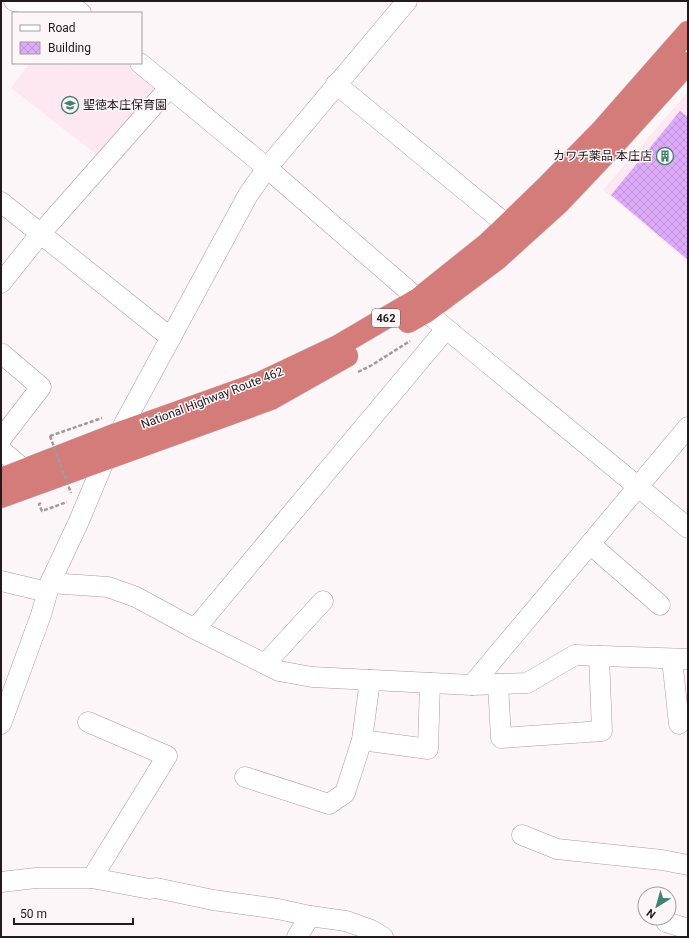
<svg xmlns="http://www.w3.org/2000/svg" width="689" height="938" font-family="Roboto,'Noto Sans JP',sans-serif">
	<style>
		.built { fill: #fde8f2 }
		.building { fill: url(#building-cross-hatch) }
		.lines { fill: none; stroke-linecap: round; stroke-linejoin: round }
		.minor-casing { stroke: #b097a3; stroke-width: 21 }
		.highway-casing { stroke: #d3d1d2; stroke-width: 23 }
		.path { stroke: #a19a9d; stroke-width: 2.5; stroke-dasharray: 4 2; stroke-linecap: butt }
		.minor { stroke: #fff; stroke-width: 20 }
		.highway { stroke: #d37c7a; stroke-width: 22 }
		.path-bridge { stroke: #a19a9d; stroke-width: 2.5; stroke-dasharray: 4 2; stroke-linecap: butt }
		.labels { text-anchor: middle; stroke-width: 3; stroke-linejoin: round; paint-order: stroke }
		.shield { fill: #fcf6f9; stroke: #645b60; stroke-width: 1 }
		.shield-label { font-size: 11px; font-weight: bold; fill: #23191e }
		.poi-label { font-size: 12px; fill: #23191e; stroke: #fcf6f9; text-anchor: start }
		.street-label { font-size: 12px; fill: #23191e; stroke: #fcf6f9 }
	</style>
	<defs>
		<pattern id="building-cross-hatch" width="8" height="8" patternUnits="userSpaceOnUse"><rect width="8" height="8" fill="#ddabf9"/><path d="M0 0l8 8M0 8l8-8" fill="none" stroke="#bd93d5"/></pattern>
	</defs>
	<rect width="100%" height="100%" fill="#fcf6f9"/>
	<g class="built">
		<polygon points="30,63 65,63 67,65 69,63 134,63 163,85 101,158 11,88"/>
		<polygon points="688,92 688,262 603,190"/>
	</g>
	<polygon class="building" points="680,111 688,117 688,260 611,195"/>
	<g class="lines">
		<g class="minor-casing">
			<g id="minor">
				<polyline points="14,1 77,10 81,13"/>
				<polyline points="140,63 267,168 418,299"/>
				<polyline points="336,84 507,225"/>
				<polyline points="1,202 171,338"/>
				<polyline points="1,283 41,233 169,88"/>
				<polyline points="426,312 688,528"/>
				<polyline points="1,353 41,387 1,439"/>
				<polyline points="1,450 35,479"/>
				<polyline points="590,544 660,605"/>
				<polyline points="1,581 47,592"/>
				<polyline points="50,583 108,587 136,597 195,629 279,671 312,677 472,685 527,683 575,655 688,659"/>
				<polyline points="195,629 446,329"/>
				<polyline points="672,659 679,724"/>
				<polyline points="265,664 323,601"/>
				<polyline points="498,684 501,738 602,731 599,656"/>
				<polyline points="472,685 688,427"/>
				<polyline points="88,722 167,756 92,878"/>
				<polyline points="1,724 41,615 50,583 79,521 105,459 248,195 267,168 407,1"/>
				<polyline points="362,740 428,749 430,683"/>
				<polyline points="245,777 329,804 345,793 362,740 370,680"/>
				<polyline points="522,835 557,849 662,860 688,865"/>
				<polyline points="1,882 36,878 92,878 150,889 156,888 213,900 278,909 310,916 346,921 371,930 383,937"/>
				<polyline points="666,922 688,929"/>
				<polyline points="297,937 310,916"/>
			</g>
		</g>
		<g class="highway-casing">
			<g id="highway">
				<polyline points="408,322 426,312 496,260 559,203 614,145 688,63"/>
				<polyline points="1,479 119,433 262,382 338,346 418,299 488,243 545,188 601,131 688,32"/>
				<polyline points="1,497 271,399 347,356"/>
			</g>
		</g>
		<g class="path">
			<polyline points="358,372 372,365 410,341"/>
			<polyline points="50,436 102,418"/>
			<polyline points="41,503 39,504 42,511 67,502"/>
		</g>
		<use href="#minor" class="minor"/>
		<use href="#highway" class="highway"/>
		<polyline class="path-bridge" points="50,436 71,493"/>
	</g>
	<defs>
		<g id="school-ring" transform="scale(0.9)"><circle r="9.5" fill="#fcf6f9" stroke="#418170" stroke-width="1.5"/><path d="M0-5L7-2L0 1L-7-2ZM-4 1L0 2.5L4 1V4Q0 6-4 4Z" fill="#418170"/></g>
		<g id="building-ring" transform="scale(0.9)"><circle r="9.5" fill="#fcf6f9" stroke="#418170" stroke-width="1.5"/><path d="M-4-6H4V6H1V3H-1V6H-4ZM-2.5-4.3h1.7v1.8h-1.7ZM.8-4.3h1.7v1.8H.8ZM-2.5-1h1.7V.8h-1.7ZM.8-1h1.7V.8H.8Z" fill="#418170"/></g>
	</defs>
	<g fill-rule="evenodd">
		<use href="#school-ring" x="70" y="105"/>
		<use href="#building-ring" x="665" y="156"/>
	</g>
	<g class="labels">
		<rect class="shield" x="372" y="309" width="28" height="18" rx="3"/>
		<g class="shield-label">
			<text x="386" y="322">462</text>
		</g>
		<g class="poi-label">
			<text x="83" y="109">聖徳本庄保育園</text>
			<text x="652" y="160" text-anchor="end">カワチ薬品 本庄店</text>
		</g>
		<g class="street-label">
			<text transform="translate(212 398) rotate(-21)" y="4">National Highway Route 462</text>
		</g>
	</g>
	<rect width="689" height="938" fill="none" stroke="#23191e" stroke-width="4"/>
	<rect x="12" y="12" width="130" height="52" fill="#fcf6f9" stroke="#a59ea1"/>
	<rect x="20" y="25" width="20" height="6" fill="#ffffff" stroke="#a59ea1"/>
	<text x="48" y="32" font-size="12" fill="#23191e">Road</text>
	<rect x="20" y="42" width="20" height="12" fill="url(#building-cross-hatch)" stroke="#a59ea1"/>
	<text x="48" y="52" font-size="12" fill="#23191e">Building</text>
	<g transform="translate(657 906) rotate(217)"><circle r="19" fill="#fcf6f9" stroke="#a59ea1"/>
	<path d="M0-3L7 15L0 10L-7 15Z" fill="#418170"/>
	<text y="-6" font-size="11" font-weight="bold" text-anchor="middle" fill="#23191e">N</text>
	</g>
	<path d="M14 918v6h119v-6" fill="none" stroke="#23191e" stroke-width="2"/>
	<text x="20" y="918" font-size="12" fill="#23191e" stroke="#fcf6f9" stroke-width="3" paint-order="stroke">50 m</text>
</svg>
